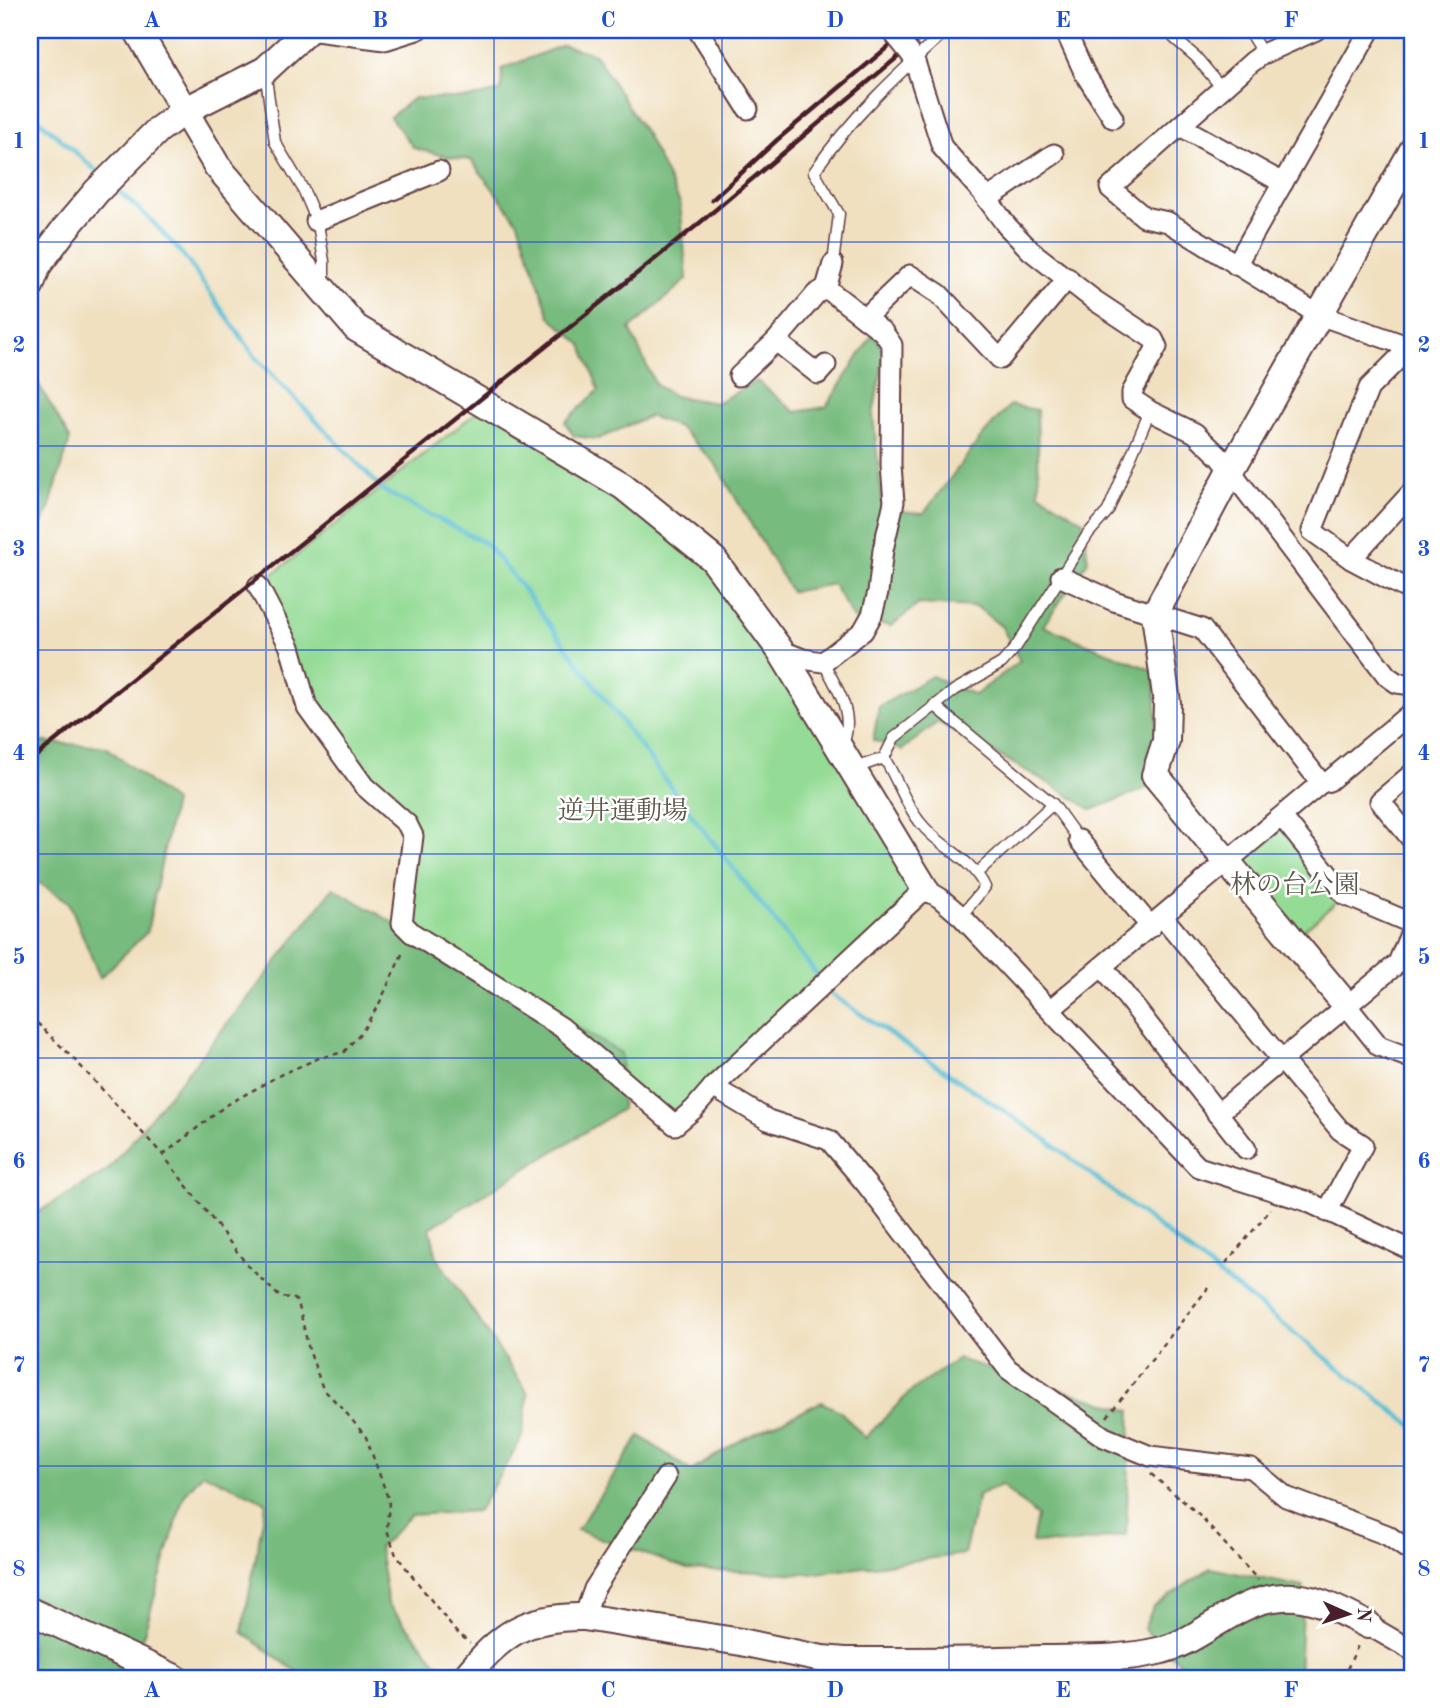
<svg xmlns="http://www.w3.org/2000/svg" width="1443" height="1708" font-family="'Old Standard TT','Noto Serif JP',serif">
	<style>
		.green { fill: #94db95; stroke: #6f7d60; stroke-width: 2 }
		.forest { fill: #77bb7e; stroke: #606d54; stroke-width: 2 }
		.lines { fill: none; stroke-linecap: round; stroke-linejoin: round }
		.stream { stroke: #57bdd4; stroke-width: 4.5 }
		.lane-casing { stroke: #633c41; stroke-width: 13 }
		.street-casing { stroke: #633c41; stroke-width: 23 }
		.secondary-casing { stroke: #633c41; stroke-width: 30 }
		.path { stroke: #633c41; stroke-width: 2.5; stroke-dasharray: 5 5; stroke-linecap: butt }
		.lane { stroke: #fff; stroke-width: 10 }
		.street { stroke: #fff; stroke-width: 19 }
		.secondary { stroke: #fff; stroke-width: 26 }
		.rail { stroke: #4a1f2b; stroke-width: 4.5 }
		.street-bridge-casing { stroke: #633c41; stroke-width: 23; stroke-linecap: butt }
		.street-bridge { stroke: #fff; stroke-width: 19 }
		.grid { fill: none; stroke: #1d4ed8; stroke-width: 2; stroke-opacity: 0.55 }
		.labels { text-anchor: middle; stroke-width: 5; stroke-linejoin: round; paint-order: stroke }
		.park-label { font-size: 26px; fill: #60574b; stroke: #fff }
		.neatline { fill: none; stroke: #1d4ed8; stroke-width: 2.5 }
		.grid-label { font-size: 23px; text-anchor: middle; font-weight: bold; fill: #1d4ed8 }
	</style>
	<rect width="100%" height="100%" fill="#fff"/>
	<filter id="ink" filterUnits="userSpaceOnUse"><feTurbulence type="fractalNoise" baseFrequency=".0143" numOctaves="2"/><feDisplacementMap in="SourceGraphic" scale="14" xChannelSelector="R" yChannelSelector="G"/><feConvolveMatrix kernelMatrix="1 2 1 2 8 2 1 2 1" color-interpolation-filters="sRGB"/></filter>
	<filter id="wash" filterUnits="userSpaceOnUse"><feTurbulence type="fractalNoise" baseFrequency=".00686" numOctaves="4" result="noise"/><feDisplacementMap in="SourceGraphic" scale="28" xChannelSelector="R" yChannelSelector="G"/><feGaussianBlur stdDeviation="1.57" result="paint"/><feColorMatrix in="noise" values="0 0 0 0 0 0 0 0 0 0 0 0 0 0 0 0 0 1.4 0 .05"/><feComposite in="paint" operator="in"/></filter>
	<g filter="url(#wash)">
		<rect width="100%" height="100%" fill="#f0e0c0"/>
		<g class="green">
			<polygon points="486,405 713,559 925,889 837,972 711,1074 676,1115 412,933 414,904 407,824 307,707 258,586"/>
			<polygon points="1281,827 1343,897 1300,933 1245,867 1246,855"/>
		</g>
		<g class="forest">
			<polygon points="563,45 595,54 647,136 680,203 687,279 630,329 655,384 674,396 716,403 757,381 795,412 826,407 873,334 885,351 873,415 883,510 924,513 983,435 1010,405 1037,410 1039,493 1083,521 1088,561 1043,626 1154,671 1158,738 1147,788 1092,810 1047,782 938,722 902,750 873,740 879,707 932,676 975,695 1020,661 1002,627 977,607 919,604 891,626 854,619 833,584 791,592 715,463 679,427 650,416 598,439 574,436 565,422 599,390 582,345 550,317 518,222 471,160 449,157 414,148 390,117 414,98 469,98 501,91 502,69"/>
			<polygon points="30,369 70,439 48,512 30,544"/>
			<polygon points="30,741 106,747 174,802 147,932 100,978 69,902 30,877"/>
			<polygon points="333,888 621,1053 622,1109 430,1228 437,1258 528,1393 522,1438 478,1511 411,1515 379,1548 388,1604 450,1678 305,1678 242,1632 266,1502 203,1473 184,1495 131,1678 30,1678 30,1217 108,1170 261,982"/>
			<polygon points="958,1359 1131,1411 1126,1535 1069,1544 1032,1542 1037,1516 1001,1485 978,1495 964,1554 810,1574 687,1569 577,1530 640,1436 691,1471 741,1440 821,1402 840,1411 865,1438 911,1391"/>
			<polygon points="1210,1568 1303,1587 1299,1678 1192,1678 1194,1676 1144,1629 1153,1607"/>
		</g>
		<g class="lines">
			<g class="stream">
				<polyline points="30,112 100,174"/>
				<polyline points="114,187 151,220 184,256 256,358 384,491 485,543 518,582 687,809 821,980"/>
				<polyline points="826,987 831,994 1047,1140 1413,1426"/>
			</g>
		</g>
	</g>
	<g filter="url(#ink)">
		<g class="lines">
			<g class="lane-casing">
				<g id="lane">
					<polyline points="1188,30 1174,38 1196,57 1222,88"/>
					<polyline points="1248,30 1263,54"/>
					<polyline points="265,71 275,142 303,189 318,224 324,261 324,282"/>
					<path d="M833,264L839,214L814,172C850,118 899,73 947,30"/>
					<path d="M823,662C838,689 856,716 842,746"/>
					<polyline points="934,705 1053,804 1079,840"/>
					<path d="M884,758C897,778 904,802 919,821C938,847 970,856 985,887L961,916"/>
					<polyline points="855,768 884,758 894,738 955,690 1002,663 1016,647 1088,534 1108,511 1150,411"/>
					<polyline points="978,872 1053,804"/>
				</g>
			</g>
			<g class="street-casing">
				<g id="street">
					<polyline points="308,30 385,40 417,30"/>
					<polyline points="698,30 748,109"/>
					<polyline points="1065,30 1085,74 1113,118"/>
					<polyline points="1316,30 1263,54 1252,62 1110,188 1144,217 1168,222 1319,315 1413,348"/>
					<polyline points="909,52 914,59 942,147 982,192 1007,226 1031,251 1094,300 1153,339 1157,347 1132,392 1132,399 1150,411 1195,433 1221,458 1387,676 1397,683 1413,685"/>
					<polyline points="1180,126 1283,183"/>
					<polyline points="987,199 1054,154"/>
					<polyline points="316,221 439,171"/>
					<polyline points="1236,265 1370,30"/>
					<polyline points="826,288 833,264"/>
					<polyline points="865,318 910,275 939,294 1000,359 1068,278"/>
					<polyline points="1413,344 1369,388 1312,531 1351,559 1413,592"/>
					<polyline points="739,376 776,341"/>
					<polyline points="1351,559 1413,491"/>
					<polyline points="258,586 290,647 307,707 364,786 407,824 413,836 402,923 412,933 561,1027 675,1125 694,1109 713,1087 925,889 940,898 961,916 1198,1167 1306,1201 1413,1251"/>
					<polyline points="780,650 803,659 823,662 863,631 872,615 878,592 883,550 894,502 891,466 892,345 883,332 826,288 816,294 776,341 818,374 826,365"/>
					<polyline points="1413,773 1380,801 1413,841"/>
					<polyline points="1321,783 1329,781 1413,711"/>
					<polyline points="1282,817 1345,895 1413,924"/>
					<polyline points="1079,840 1151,927"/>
					<polyline points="1163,917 1340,1130 1363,1145 1327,1212"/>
					<polyline points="1103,967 1246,1149"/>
					<polyline points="1347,1006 1379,1046 1413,1059"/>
					<polyline points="1051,1009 1321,783 1202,629 1114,601 1061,577"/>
					<polyline points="713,1087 768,1120 829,1140 866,1184 1008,1369 1104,1437 1150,1456 1251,1468 1286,1497 1387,1535 1413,1553"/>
					<polyline points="1217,1114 1398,963 1413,927"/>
					<polyline points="584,1617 594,1589 666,1477"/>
					<polyline points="1368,1625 1413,1651"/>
					<polyline points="906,1678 911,1661"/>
				</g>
			</g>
			<g class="secondary-casing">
				<g id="secondary">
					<polyline points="137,30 217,166 356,328 623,486 713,559 780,650 925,889"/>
					<polyline points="30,286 38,265 64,230 97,191 158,130 184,111 265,70 308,30"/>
					<polyline points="1347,1006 1155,775 1166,741 1167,703 1155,614 1230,472 1413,150"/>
					<polyline points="30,1611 175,1678"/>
					<path d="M465,1678C501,1634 526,1616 584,1617L741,1642L822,1659L845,1661C911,1661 976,1661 1042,1659C1080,1658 1120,1660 1158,1651C1204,1641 1234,1599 1283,1597C1313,1595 1342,1612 1368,1625"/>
				</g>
			</g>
			<g class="path">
				<polyline points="30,1016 74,1059 163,1155 248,1266 280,1297 293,1298 298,1302 309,1350 323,1389 343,1409 366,1437 389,1501 387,1530 396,1555 456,1632 470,1643"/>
				<polyline points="163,1155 225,1106 280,1075 319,1058 344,1052 363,1030 380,1002 404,950"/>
				<polyline points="1226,1263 1271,1209"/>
				<polyline points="1107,1417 1208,1288"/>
				<polyline points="1151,1474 1196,1512 1258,1580"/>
				<polyline points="1343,1678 1359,1643"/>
			</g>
			<use href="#lane" class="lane"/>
			<use href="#street" class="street"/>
			<use href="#secondary" class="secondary"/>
			<g class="rail">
				<polyline points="712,200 777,140 908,30"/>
				<polyline points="30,761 696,226 930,30"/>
			</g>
			<g class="street-bridge-casing">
				<polyline id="street-bridge" points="891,30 909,52"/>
			</g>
			<use href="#street-bridge" class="street-bridge"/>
		</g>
	</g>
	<path class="grid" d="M266,30V1678M494,30V1678M722,30V1678M949,30V1678M1177,30V1678M30,242H1413M30,446H1413M30,650H1413M30,854H1413M30,1058H1413M30,1262H1413M30,1466H1413"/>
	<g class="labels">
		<g class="park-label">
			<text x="623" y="819">逆井運動場</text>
			<text x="1295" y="893">林の台公園</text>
		</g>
	</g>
	<rect width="1443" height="1708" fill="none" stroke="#fff" stroke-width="77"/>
	<g transform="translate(1348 1614) rotate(93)" stroke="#ffffff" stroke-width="5" paint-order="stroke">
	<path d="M0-5L12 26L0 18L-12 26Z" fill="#4a1f2b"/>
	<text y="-10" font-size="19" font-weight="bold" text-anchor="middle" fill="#4a1f2b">N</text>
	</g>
	<rect x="38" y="38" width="1366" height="1632" class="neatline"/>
	<g class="grid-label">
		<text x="152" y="27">A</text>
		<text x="380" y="27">B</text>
		<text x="608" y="27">C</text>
		<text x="835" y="27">D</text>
		<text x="1063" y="27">E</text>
		<text x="1291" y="27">F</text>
		<text x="19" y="148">1</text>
		<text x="1424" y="148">1</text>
		<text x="19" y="352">2</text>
		<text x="1424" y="352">2</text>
		<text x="19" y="556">3</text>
		<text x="1424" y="556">3</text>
		<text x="19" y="760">4</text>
		<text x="1424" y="760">4</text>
		<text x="19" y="964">5</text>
		<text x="1424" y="964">5</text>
		<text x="19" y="1168">6</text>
		<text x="1424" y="1168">6</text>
		<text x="19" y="1372">7</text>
		<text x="1424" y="1372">7</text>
		<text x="19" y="1576">8</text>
		<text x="1424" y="1576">8</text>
		<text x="152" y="1697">A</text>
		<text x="380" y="1697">B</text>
		<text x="608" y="1697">C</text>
		<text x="835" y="1697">D</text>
		<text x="1063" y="1697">E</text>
		<text x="1291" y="1697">F</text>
	</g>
</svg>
